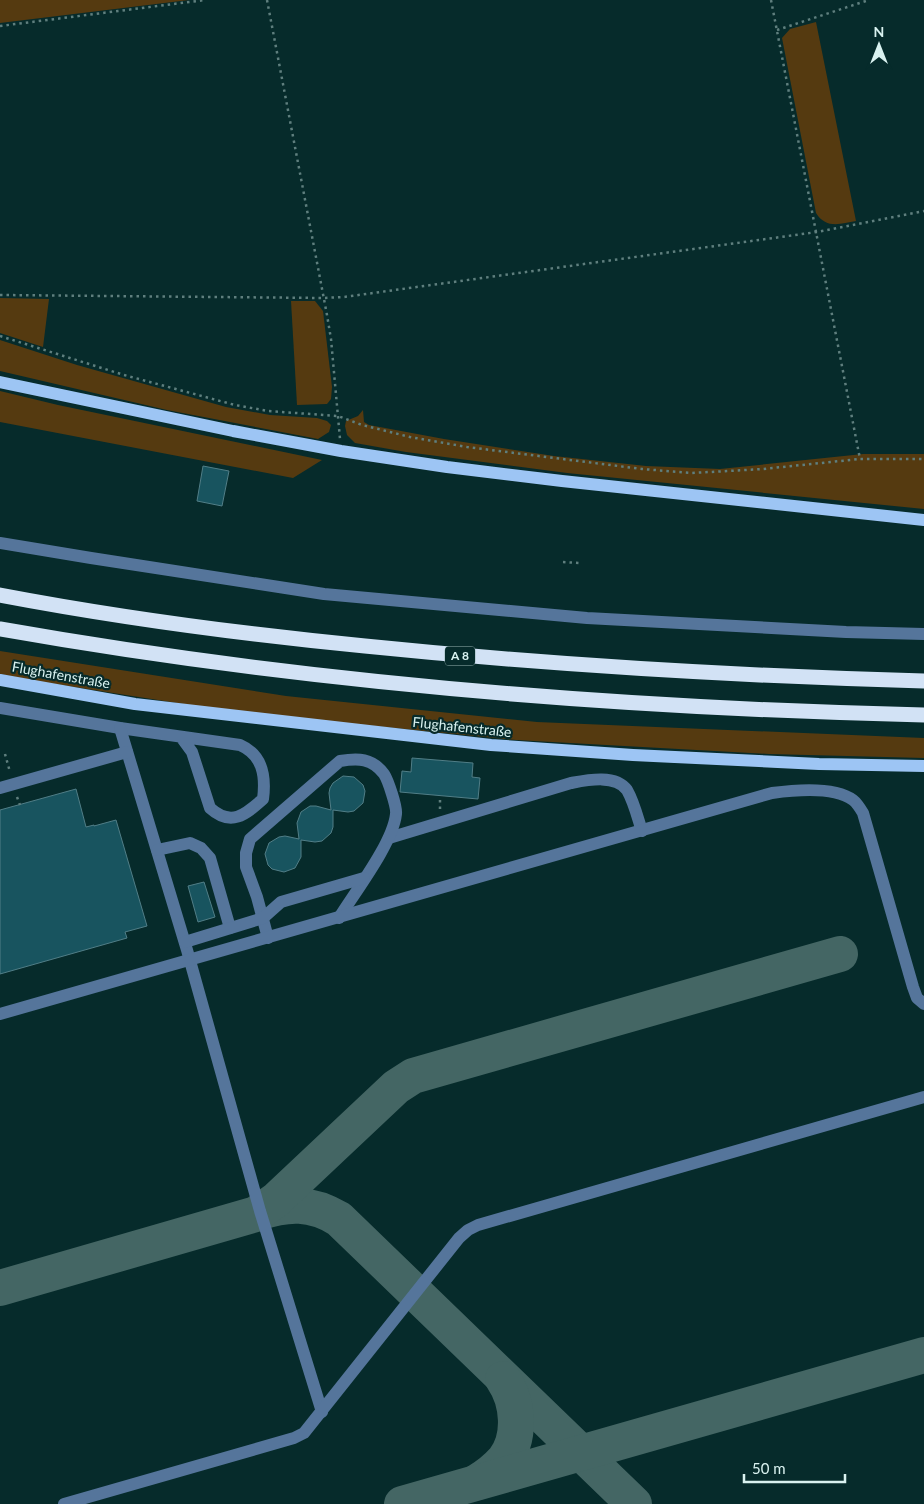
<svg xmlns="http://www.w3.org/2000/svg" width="924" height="1504" font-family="Lato,sans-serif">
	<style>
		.green { fill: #553a10 }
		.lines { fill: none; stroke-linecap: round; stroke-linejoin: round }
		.taxiway { stroke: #446664; stroke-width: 36 }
		.building { fill: #18545f; stroke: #517e87 }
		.path { stroke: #5f7f7e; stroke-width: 2.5; stroke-dasharray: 2.5 4; stroke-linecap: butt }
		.minor { stroke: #55759b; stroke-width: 12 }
		.major { stroke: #9dc5f4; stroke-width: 12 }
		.highway { stroke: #d2e2f5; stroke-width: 15 }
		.labels { text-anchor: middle; stroke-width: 4.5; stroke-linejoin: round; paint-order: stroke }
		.shield { fill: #062b2b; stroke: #9ab6b5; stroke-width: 1 }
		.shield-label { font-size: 12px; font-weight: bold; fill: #d9f2f0 }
		.street-label { font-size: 14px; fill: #d9f2f0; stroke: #062b2b }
	</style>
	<rect width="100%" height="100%" fill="#062b2b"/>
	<g class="green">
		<polygon points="0,0 189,0 0,23"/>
		<path d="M816,22L856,221C840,224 826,229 816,213L782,38L790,29Z"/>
		<polygon points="0,298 49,299 43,347 0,333"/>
		<polygon points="291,301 315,301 323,311 332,387 331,399 327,404 297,405"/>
		<polygon points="0,340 77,365 226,407 270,415 317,418 327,421 331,425 329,432 318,439 167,410 0,371"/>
		<polygon points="0,391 58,405 322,460 293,478 0,422"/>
		<polygon points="363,410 364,422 369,425 444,439 554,456 646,466 720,469 863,454 924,454 924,509 567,473 406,452 355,443 347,435 345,426 346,421 358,416"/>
		<polygon points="0,651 286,696 537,722 924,738 924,758 769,754 516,740 235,712 36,681 0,674"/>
	</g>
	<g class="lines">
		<g class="taxiway">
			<path d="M258,1213C288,1203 311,1202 339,1219L634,1504"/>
			<polyline points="0,1288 256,1214 276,1200 396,1087 413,1076 840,954"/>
			<path d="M477,1482C487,1476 496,1469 504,1460C522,1437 518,1401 503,1379"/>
			<polyline points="402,1504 924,1355"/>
		</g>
	</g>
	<g class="building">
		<polygon points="203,466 229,471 222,506 197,501"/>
		<polygon points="412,758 473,763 472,777 480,778 478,799 400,792 402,771 411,772"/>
		<polygon points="343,776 354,777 363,785 365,791 363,803 354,811 348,812 333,810 333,827 331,833 322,841 315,842 301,840 301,857 295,868 284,872 272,869 268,865 265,854 269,843 279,837 285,836 299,839 297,823 301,812 310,806 316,806 331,810 329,793 330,788 333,783"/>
		<polygon points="76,789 86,827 94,825 94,826 116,820 147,926 125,932 127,938 0,974 0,810"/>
		<polygon points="204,882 215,917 198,922 188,886"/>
	</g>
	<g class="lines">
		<g class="path">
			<polyline points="267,0 327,315 331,339 340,439"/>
			<polyline points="771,0 860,459 924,459"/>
			<polyline points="0,26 205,0"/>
			<polyline points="777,30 869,0"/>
			<polyline points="0,295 323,298 344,297 817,232 924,211"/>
			<polyline points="0,336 124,375 235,405 268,411 338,416 362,425 410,437 467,447 642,469 692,473 763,469 860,459"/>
			<polyline points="563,562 580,563"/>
			<polyline points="5,754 10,772"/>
			<polyline points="17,797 20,805"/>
			<polyline points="440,809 440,796"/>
		</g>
		<g class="minor">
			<polyline points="0,543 91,558 324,594 587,618 846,632 924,634"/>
			<path d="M0,708L120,728L240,745C263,755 266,776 263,799C245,815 231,827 210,808L192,752L181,737"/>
			<polyline points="120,728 187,950 260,1211 322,1412"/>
			<polyline points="0,788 127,752"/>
			<path d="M389,838L571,783C587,780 616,774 627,790C634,802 638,819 642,831"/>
			<polyline points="157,850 190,843 201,848 210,858 230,928"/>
			<path d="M268,938L257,897L246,867V853L250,839L340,761C358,758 372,758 384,774C388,780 397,807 396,814C393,843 355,892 339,918"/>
			<polyline points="185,942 263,918 281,902 364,878"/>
			<path d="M0,1014L772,793C794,790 834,786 853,800C857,803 860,808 863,813L913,987L917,998L924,1004"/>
			<polyline points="64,1504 294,1438 304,1433 459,1238 468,1230 478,1225 924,1097"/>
		</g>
		<g class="major">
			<polyline points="0,382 233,431 341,451 447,467 562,481 924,520"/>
			<polyline points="0,680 135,704 491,745 633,755 819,764 924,766"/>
		</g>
		<g class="highway">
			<path d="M0,595C121,618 243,634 365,646C551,665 737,676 924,681"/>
			<path d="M0,629C305,683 614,708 924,715"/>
		</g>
	</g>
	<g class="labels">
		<rect class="shield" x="445" y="646.5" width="30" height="19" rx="4"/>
		<g class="shield-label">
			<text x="460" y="660">A 8</text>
		</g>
		<g class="street-label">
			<text transform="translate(61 675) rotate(10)" y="5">Flughafenstraße</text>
			<text transform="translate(462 727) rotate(6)" y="5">Flughafenstraße</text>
		</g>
	</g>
	<g transform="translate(879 45)" stroke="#062b2b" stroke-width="4" paint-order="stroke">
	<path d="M0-4L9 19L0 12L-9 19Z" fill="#d9f2f0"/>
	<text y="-8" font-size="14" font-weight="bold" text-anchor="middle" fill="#d9f2f0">N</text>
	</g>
	<path d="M744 1474v8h101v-8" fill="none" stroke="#d9f2f0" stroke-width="2.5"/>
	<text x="752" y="1474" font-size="15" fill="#d9f2f0" stroke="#062b2b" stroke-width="4" paint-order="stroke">50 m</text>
</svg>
